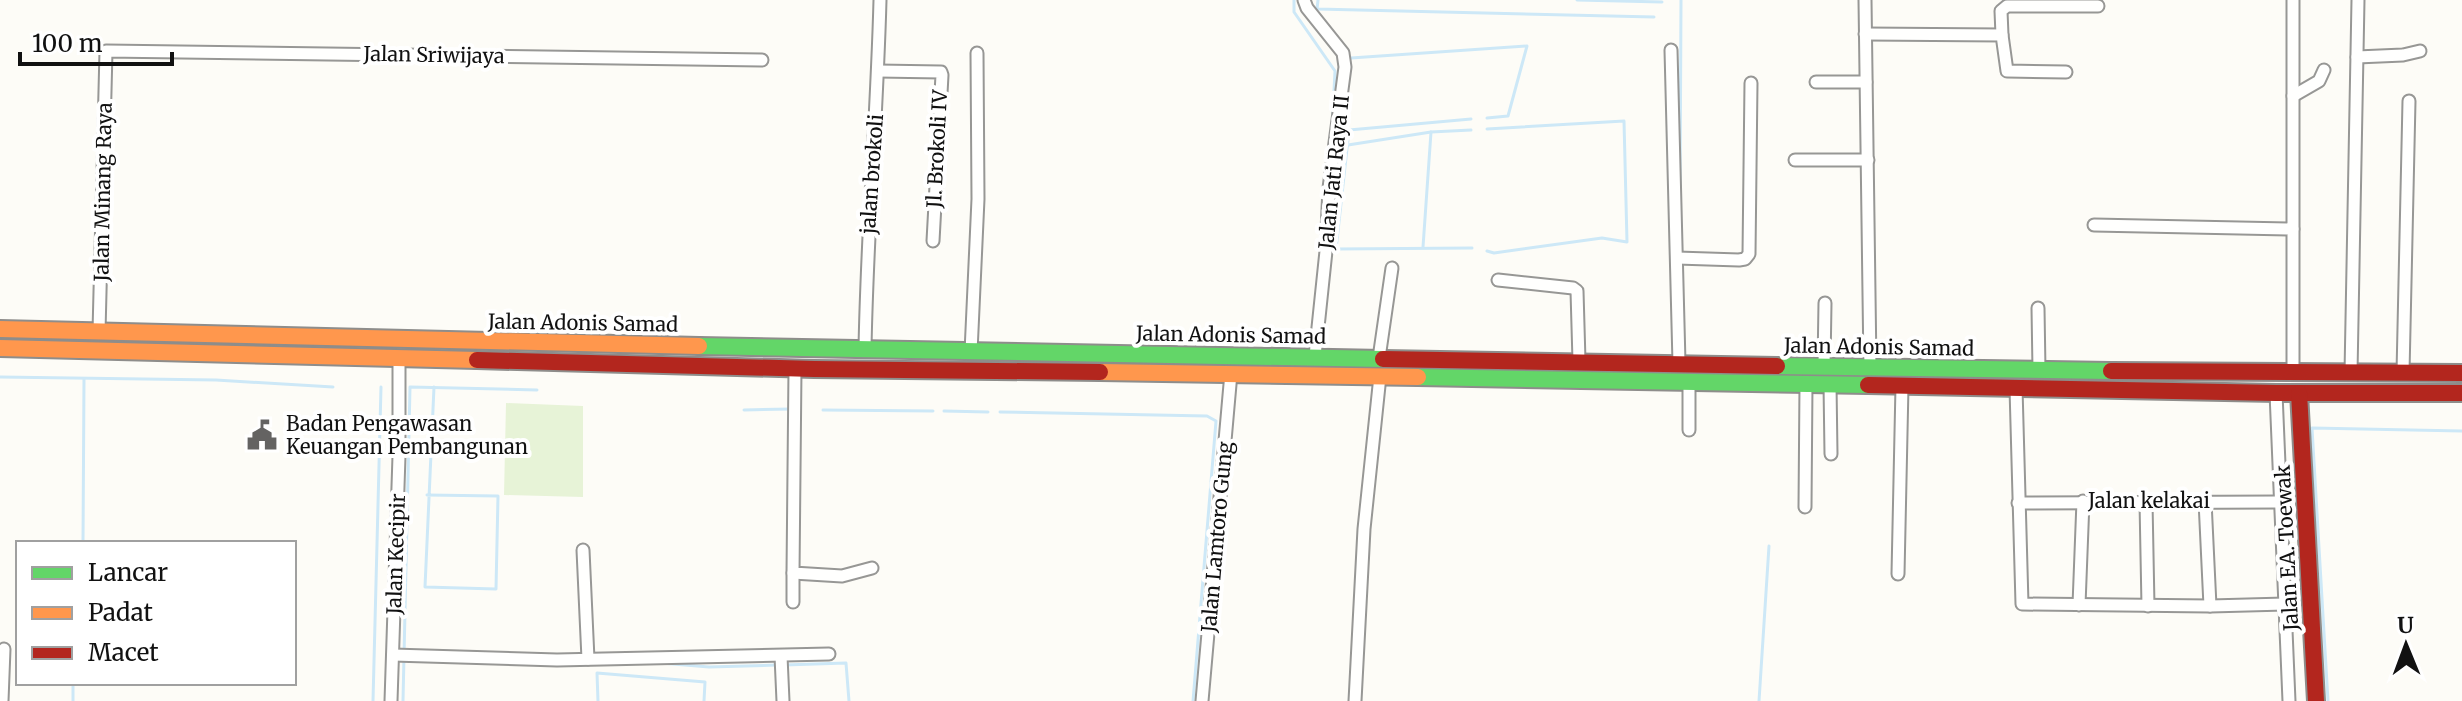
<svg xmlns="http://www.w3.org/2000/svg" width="2462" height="701" font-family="Merriweather,serif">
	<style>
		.green { fill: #e7f3d7 }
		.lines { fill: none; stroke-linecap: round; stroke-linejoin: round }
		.stream { stroke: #cde8f7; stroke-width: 3 }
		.street-casing { stroke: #979795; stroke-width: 15 }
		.fast-casing { stroke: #8e8d8b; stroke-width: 20 }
		.slow-casing { stroke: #8e8d8b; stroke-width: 20 }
		.jam-casing { stroke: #8e8d8b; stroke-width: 20 }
		.street { stroke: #fffffe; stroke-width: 11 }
		.fast { stroke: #63d668; stroke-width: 16 }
		.slow { stroke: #ff974d; stroke-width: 16 }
		.jam { stroke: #b3261e; stroke-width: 16 }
		.labels { text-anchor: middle; stroke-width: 8; stroke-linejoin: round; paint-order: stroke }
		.street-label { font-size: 20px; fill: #111; stroke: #fff }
		.poi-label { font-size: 20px; fill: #111; stroke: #fff; text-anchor: start }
	</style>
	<rect width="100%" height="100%" fill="#fdfcf7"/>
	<polygon class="green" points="506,403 583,406 583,497 504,495"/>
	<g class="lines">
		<g class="stream">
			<polyline points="1294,0 1294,12 1335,71 1332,130"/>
			<polyline points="1318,0 1317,9 1654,17"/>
			<polyline points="1577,0 1662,2"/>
			<polyline points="1351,58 1527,46 1508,116 1487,118"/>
			<polyline points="1487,129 1624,121 1627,242 1602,238 1494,253 1487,251"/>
			<polyline points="1339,130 1349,130 1336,249 1472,248"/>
			<polyline points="1349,130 1471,119"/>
			<polyline points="1348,145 1431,132 1471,130"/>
			<polyline points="1680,198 1681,0"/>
			<polyline points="1423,247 1431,132"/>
			<polyline points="0,377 216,380 333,387"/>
			<polyline points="744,410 791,409"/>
			<polyline points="823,410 933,411"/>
			<polyline points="944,411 988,412"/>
			<polyline points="1000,412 1207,416 1216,421 1193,701"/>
			<polyline points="427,495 498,496 496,589 425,587 434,387"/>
			<polyline points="83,543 84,379"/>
			<polyline points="661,663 709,667 777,665"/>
			<polyline points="784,665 846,663 849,701"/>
			<polyline points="73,701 73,683"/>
			<polyline points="373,701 381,387"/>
			<polyline points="403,701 410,387 537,390"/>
			<polyline points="598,701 597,673 705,682 704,701"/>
			<polyline points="1759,701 1769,546"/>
			<polyline points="2328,701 2312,428 2462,431"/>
		</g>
		<g class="street-casing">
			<g id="street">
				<polyline points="1304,0 1307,8 1343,53 1345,67 1329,188 1326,251 1315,356"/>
				<polyline points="1865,0 1870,367"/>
				<polyline points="2293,0 2293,372"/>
				<polyline points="1865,34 2002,35 2007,71 2066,72"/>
				<polyline points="2002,35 2001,11 2007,6 2098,6"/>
				<polyline points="1671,50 1679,363"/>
				<polyline points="2357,57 2403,55 2420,51"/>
				<polyline points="878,71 941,72 942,75 933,241"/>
				<polyline points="1816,82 1866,82"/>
				<polyline points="2293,96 2319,81 2324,70"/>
				<polyline points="1795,160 1868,160"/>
				<polyline points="2094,225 2293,229"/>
				<polyline points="1677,258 1739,260 1745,259 1749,254 1751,83"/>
				<polyline points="1498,280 1573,288 1577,291 1579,361"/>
				<polyline points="2038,308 2039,370"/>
				<polyline points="99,332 106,51 762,60"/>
				<path d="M865,349C867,232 877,116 880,0"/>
				<polyline points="971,352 978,199 977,53"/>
				<polyline points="1379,358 1392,268"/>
				<polyline points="1824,365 1825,303"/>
				<polyline points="795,369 793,573 842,576 872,568"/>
				<polyline points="2351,373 2358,0"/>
				<polyline points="2403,373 2409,101"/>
				<polyline points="1689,383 1689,430"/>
				<polyline points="1830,384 1831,454"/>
				<polyline points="2016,388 2022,604 2210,606 2285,604"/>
				<polyline points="2276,393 2289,701"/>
				<polyline points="2205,501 2210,606"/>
				<polyline points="2146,502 2148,606"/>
				<polyline points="2018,503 2279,502"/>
				<polyline points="1805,507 1806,384"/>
				<polyline points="583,550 588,659"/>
				<polyline points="793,573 793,602"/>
				<polyline points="1898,574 1902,386"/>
				<polyline points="2079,605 2083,501"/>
				<polyline points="393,655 557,660 829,654"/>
				<polyline points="781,656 783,701"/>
				<polyline points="2,701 4,649"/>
				<polyline points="391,701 399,456 399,358"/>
				<polyline points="1202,701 1231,373"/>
				<polyline points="1355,701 1364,529 1380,376"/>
			</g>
		</g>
		<g class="fast-casing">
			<g id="fast">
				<polyline points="699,346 1383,359"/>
				<polyline points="1777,366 2111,371"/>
				<polyline points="1418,377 1868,385"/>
			</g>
		</g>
		<g class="slow-casing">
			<g id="slow">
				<polyline points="0,329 699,346"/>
				<polyline points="0,348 477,360"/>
				<polyline points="1100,372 1418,377"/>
			</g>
		</g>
		<g class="jam-casing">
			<g id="jam">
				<polyline points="1383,359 1777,366"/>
				<polyline points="477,360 814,369 1100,372"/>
				<polyline points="2111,371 2462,373"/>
				<polyline points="1868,385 2276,393 2462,393"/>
				<polyline points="2299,393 2316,701"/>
			</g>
		</g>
		<use href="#street" class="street"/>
		<use href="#fast" class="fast"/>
		<use href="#slow" class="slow"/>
		<use href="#jam" class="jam"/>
	</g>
	<defs>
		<g id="civic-bare" transform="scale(2.4)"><path d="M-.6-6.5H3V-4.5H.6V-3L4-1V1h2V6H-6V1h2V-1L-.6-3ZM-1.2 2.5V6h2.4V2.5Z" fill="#646362" stroke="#fff" stroke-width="2.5" paint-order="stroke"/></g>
	</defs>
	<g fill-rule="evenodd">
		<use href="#civic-bare" x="262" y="435"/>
	</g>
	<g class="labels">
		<g class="street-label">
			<text transform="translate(434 55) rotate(1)" y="7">Jalan Sriwijaya</text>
			<text transform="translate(937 149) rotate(-87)" y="7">Jl. Brokoli IV</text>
			<text transform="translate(1334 172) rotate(-84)" y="7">Jalan Jati Raya II</text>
			<text transform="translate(872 174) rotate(-86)" y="7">jalan brokoli</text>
			<text transform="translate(103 192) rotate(-89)" y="7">Jalan Minang Raya</text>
			<text transform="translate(583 323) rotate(1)" y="7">Jalan Adonis Samad</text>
			<text transform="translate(1231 335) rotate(1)" y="7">Jalan Adonis Samad</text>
			<text transform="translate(1879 347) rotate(1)" y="7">Jalan Adonis Samad</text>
			<text x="2149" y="508">Jalan kelakai</text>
			<text transform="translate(1217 537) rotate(-85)" y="7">Jalan Lamtoro Gung</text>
			<text transform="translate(2287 548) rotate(-93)" y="7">Jalan EA. Toewak</text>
			<text transform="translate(396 554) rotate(-88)" y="7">Jalan Kecipir</text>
		</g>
		<g class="poi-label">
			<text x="286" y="431">Badan Pengawasan<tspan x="286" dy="23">Keuangan Pembangunan</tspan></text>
		</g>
	</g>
	<rect x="16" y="541" width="280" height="144" fill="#ffffff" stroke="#a0a0a0" stroke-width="2"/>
	<rect x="32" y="567" width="40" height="12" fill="#63d668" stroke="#a0a0a0" stroke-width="2"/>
	<text x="88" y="581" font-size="24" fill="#111111">Lancar</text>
	<rect x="32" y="607" width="40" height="12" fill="#ff974d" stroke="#a0a0a0" stroke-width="2"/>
	<text x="88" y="621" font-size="24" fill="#111111">Padat</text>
	<rect x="32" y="647" width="40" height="12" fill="#b3261e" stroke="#a0a0a0" stroke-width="2"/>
	<text x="88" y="661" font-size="24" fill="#111111">Macet</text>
	<g transform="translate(2406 645) rotate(359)" stroke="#ffffff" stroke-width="6" paint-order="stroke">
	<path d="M0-6L14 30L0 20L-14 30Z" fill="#111111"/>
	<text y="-12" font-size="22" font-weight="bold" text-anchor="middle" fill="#111111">U</text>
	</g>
	<path d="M20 52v12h152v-12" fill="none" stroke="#111111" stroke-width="4"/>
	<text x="32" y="52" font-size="24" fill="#111111" stroke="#ffffff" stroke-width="6" paint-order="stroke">100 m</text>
</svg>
